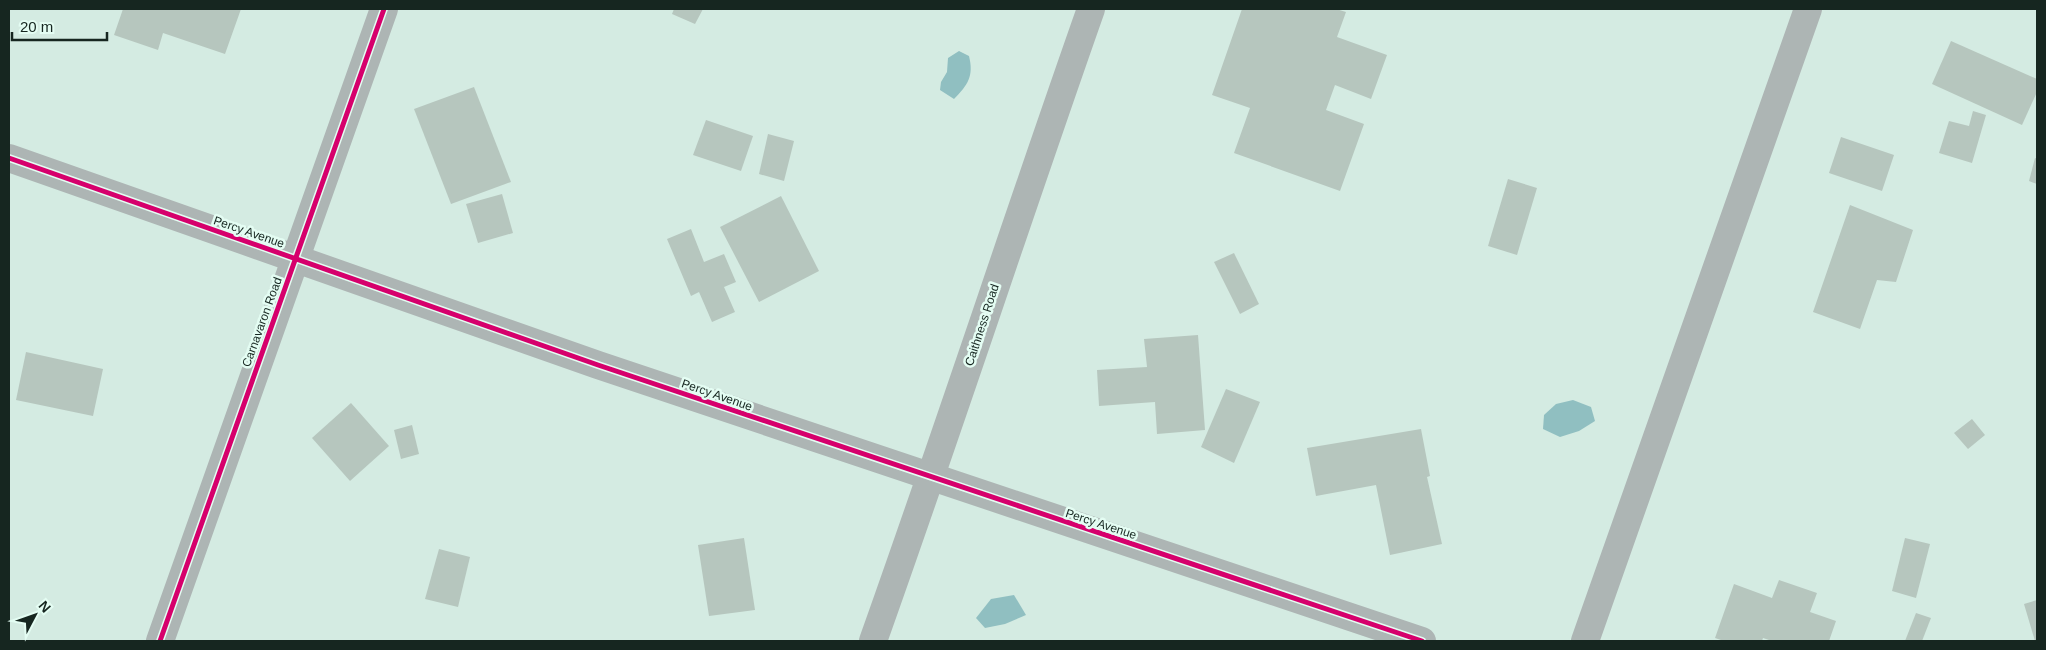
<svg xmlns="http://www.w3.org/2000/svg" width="2046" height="650" font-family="Arial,sans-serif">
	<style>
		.water { fill: #90bfc1 }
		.building { fill: #b6c6be }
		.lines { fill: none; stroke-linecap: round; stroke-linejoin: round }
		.minor { stroke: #adb5b4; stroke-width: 28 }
		.cycleway-casing { stroke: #e4fdf3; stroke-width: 8 }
		.cycleway { stroke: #d6006c; stroke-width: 5 }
		.labels { text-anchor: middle; stroke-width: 5; stroke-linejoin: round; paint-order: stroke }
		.street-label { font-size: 12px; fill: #162620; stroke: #e4fdf3 }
	</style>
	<rect width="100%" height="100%" fill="#d4ebe2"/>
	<g class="water">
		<path d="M959,51L969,56C974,76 968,85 954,99L940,90L941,82L947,72L948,58Z"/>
		<polygon points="1573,400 1591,407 1595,421 1579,431 1560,437 1543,429 1544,415 1556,404"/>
		<polygon points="1014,595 1026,615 1005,624 985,628 976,618 991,599"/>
	</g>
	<g class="building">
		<polygon points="123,9 241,9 225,54 163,33 158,50 114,35"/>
		<polygon points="674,9 703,9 695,24 672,14"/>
		<polygon points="1242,9 1336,9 1346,12 1337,37 1387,55 1371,99 1335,85 1326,110 1364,124 1340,191 1234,153 1250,108 1212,95"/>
		<polygon points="1951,41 2037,79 2037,92 2022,125 1932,84"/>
		<polygon points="474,87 511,182 451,204 414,109"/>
		<polygon points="1973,111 1986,115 1972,163 1939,153 1949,121 1969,126"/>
		<polygon points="706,120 753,136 741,171 693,155"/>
		<polygon points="768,134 794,141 784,181 759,174"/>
		<polygon points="1841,137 1894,155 1882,191 1829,173"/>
		<polygon points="2035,158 2037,159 2037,184 2029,181"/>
		<polygon points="1508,179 1537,188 1517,255 1488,246"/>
		<polygon points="502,194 513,233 478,243 466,204"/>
		<polygon points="781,196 819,271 759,302 720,227"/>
		<polygon points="1850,205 1913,230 1896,282 1877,280 1860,329 1813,312"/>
		<polygon points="691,229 704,262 724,254 736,282 724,287 735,312 712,322 699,292 691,296 667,239"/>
		<polygon points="1234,253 1259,304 1240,314 1214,262"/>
		<polygon points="1198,335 1205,430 1157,434 1155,402 1099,406 1097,370 1147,367 1144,339"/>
		<polygon points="26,352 103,369 93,416 16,400"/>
		<polygon points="1226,389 1260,402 1234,463 1201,447"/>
		<polygon points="351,403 389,446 350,481 312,438"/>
		<polygon points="1972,419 1985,435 1968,449 1954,433"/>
		<polygon points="412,425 419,454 401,459 394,430"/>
		<polygon points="1421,429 1430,476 1427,477 1442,544 1390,555 1376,485 1316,496 1307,448"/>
		<polygon points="744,538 755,610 709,616 698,545"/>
		<polygon points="1905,538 1930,544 1916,598 1892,591"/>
		<polygon points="439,549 470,557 458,607 425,599"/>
		<polygon points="1779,580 1817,593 1810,612 1836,621 1829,641 1772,641 1763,638 1762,641 1724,641 1715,638 1734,584 1772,598"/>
		<polygon points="2037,600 2037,641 2035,641 2024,604"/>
		<polygon points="1916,613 1931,618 1922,641 1905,641"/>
	</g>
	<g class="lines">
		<g class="minor">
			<polyline points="9,158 598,365 1422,641"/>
			<polyline points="160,641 384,9"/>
			<path d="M873,641C948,431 1017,219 1091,9"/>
			<polyline points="1585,641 1808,9"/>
		</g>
		<g class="cycleway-casing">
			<g id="cycleway">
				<polyline points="9,158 598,365 1422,641"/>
				<polyline points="160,641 384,9"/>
			</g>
		</g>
		<use href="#cycleway" class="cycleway"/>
	</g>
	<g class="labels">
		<g class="street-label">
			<text transform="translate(249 232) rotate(19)" y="4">Percy Avenue</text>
			<text transform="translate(262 322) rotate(-70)" y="4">Carnavaron Road</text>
			<text transform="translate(982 325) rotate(-72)" y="4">Caithness Road</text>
			<text transform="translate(717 395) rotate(19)" y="4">Percy Avenue</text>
			<text transform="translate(1101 524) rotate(18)" y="4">Percy Avenue</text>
		</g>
	</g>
	<rect width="2046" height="650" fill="none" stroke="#162620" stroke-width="20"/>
	<g transform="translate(35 615) rotate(49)" stroke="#e4fdf3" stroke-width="4" paint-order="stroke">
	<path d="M0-4L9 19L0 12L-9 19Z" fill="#162620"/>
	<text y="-8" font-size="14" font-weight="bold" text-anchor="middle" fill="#162620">N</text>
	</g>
	<path d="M12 32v8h95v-8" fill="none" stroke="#162620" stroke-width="2.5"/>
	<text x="20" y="32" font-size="15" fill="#162620" stroke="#e4fdf3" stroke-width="4" paint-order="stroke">20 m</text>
</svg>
